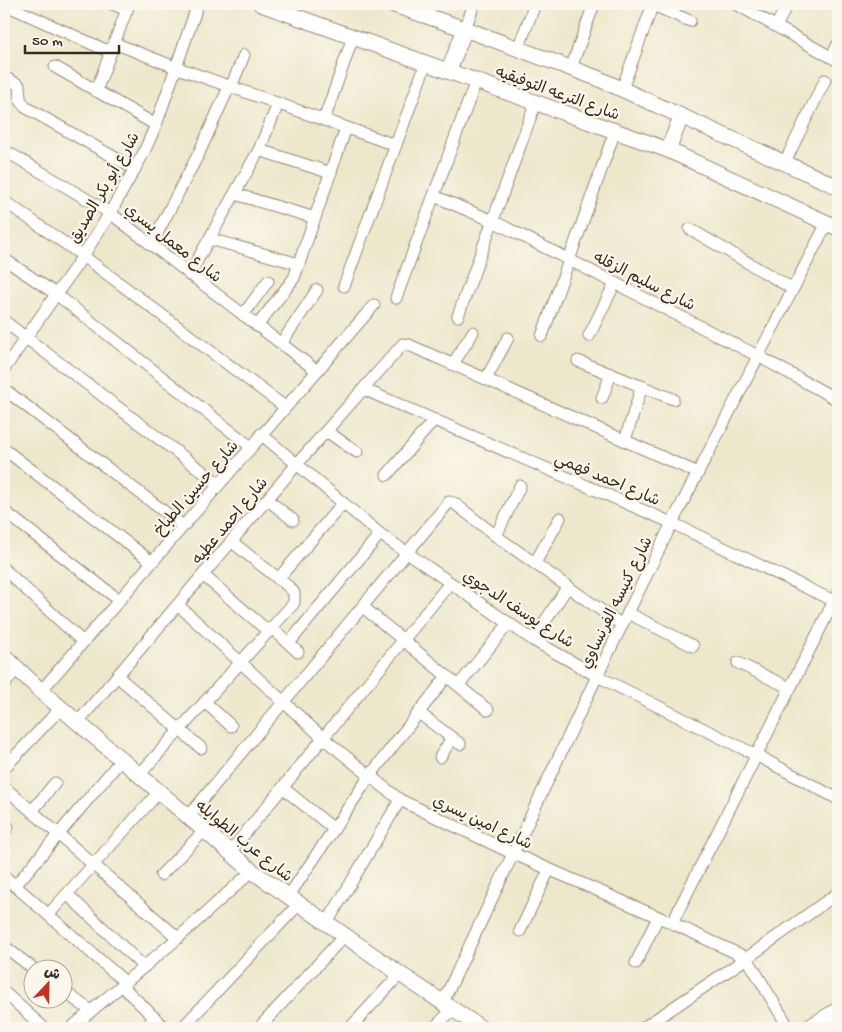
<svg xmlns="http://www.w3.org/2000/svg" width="842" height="1032" font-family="'Gochi Hand','Playpen Sans Arabic',sans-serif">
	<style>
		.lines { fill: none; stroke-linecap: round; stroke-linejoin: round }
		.street-casing { stroke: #948975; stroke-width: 13 }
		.secondary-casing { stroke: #948975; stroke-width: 17 }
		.street { stroke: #fff; stroke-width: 11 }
		.secondary { stroke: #fff; stroke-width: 15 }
		.labels { text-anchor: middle; stroke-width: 4.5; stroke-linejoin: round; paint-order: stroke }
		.street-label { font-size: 16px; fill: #3b2a1e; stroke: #fbf7ec }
	</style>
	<rect width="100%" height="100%" fill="#fbf7ec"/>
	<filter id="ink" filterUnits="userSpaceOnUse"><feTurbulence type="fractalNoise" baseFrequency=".02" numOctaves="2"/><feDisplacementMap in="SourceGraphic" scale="10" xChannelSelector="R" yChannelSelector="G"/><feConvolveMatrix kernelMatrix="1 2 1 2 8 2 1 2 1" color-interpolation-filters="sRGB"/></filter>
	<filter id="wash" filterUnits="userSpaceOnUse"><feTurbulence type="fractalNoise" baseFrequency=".0096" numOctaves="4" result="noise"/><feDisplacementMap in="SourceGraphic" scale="20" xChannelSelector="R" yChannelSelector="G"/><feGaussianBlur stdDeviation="1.12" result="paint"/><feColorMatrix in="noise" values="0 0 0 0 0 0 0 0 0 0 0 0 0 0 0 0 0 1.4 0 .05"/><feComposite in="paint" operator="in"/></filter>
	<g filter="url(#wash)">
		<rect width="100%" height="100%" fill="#ede8cc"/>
	</g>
	<g filter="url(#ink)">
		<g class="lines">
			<g class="street-casing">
				<g id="street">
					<polyline points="4,4 110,52"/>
					<polyline points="112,4 127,10"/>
					<polyline points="736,4 838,61"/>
					<polyline points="653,5 690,21"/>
					<polyline points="776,26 788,4"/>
					<polyline points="465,29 474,4"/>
					<polyline points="114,43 175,67 395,145"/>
					<polyline points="518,49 535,4"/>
					<polyline points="832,57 838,44"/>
					<polyline points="55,67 156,125"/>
					<polyline points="571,68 594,4"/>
					<polyline points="4,77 19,85 20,99 25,107 135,169"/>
					<polyline points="231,87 244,55"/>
					<polyline points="622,89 653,4"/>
					<polyline points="96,91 129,4"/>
					<polyline points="324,120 353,37"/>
					<polyline points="4,150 110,213 317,371"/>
					<polyline points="259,150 331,173"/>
					<polyline points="784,164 825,80"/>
					<polyline points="235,194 315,218"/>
					<polyline points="434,196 493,221 758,356 838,400"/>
					<polyline points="4,201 83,256 285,407"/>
					<polyline points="690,229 793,289"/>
					<polyline points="210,239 299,264"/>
					<polyline points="151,245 199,153 229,87"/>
					<polyline points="4,259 56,294 251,447"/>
					<polyline points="189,275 259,150 278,104"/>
					<polyline points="344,286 426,63"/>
					<polyline points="396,298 476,81"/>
					<polyline points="243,315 268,281"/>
					<polyline points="458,316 536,102"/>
					<polyline points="4,321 219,484"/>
					<polyline points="257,326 294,278 346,128"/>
					<polyline points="542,336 615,131"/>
					<polyline points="589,336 615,283"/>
					<polyline points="281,344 317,290"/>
					<polyline points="578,361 673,399"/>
					<polyline points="453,364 473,332"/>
					<polyline points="4,369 83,256 110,213 143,154 156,125 198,4"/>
					<polyline points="486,379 508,338"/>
					<polyline points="4,389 183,526"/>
					<polyline points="363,389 672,523 838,603"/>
					<polyline points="602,398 611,374"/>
					<polyline points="326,431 357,452"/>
					<polyline points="261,434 380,534 533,640 597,676 756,755 838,799"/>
					<polyline points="625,440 642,386"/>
					<polyline points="4,449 152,562"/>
					<polyline points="387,475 434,420"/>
					<polyline points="268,500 293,520"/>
					<polyline points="4,511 119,600"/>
					<polyline points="496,536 520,486"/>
					<polyline points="535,563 560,518"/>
					<polyline points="4,569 83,642"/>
					<polyline points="203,575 269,632"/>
					<polyline points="278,579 343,503"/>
					<polyline points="178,605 323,738 400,800 512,853 672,923 747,958 789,1028"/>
					<polyline points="363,607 488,710"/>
					<polyline points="628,613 693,646"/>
					<polyline points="272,628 298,652"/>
					<polyline points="533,640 568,586"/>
					<polyline points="289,643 380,534"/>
					<polyline points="738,663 790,688"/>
					<polyline points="117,676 201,748"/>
					<polyline points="4,685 17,668"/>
					<polyline points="459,685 509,623"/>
					<polyline points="41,691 374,305"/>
					<polyline points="205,702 231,726"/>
					<polyline points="419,713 460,744"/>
					<polyline points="78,722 297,464 403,344 409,345 698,473"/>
					<polyline points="440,757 452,738"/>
					<polyline points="4,768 61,708"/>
					<polyline points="139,775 294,603 294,593 289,587 232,542"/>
					<polyline points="4,787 178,938"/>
					<polyline points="283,788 334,829"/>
					<polyline points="32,811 55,783"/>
					<polyline points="188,817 449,502 454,503 496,536 622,625"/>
					<polyline points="4,831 8,827"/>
					<polyline points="229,853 450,583"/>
					<polyline points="161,875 204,831"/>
					<polyline points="4,876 126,983"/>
					<polyline points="15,886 121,760"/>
					<polyline points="67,894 144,967"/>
					<polyline points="288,897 369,777 447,676"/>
					<polyline points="48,915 159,792"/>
					<polyline points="327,923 400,800"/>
					<polyline points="672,923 838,593"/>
					<polyline points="520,931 549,870"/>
					<polyline points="4,946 35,970"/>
					<polyline points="636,963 658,917"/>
					<polyline points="122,986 165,1028"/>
					<polyline points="62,990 91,1011"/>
					<polyline points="4,992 44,1028"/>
					<polyline points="443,1002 597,676 672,523 827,223"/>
					<polyline points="71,1028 178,938 252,871"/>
					<polyline points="145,1028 155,1018"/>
					<polyline points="182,1028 299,904"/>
					<polyline points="259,1028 345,935"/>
					<polyline points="350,1028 400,974"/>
					<polyline points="434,1028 453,1009"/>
					<polyline points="643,1028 747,958 838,893"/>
				</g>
			</g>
			<g class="secondary-casing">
				<g id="secondary">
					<polyline points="261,4 668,150 838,228"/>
					<polyline points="391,4 465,29 597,78 838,187"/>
					<polyline points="449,70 465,29"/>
					<polyline points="668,150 681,117"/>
					<polyline points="4,656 41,691 252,871 400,974 481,1028"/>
					<polyline points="808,1028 838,1010"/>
				</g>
			</g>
			<use href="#street" class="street"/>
			<use href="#secondary" class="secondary"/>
		</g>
	</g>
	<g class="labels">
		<g class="street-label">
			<text transform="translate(558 92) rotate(20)" y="6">شارع الترعه التوفيقيه</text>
			<text transform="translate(103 187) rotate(-60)" y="6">شارع أبو بكر الصديق</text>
			<text transform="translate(174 242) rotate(38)" y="6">شارع معمل يسري</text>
			<text transform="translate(645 280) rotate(27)" y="6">شارع سليم الزقله</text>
			<text transform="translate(608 478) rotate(23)" y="6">شارع احمد فهمي</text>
			<text transform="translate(195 487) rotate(-49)" y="6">شارع حسين الطباخ</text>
			<text transform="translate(229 520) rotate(-50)" y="6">شارع احمد عطيه</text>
			<text transform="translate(615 602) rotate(-64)" y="6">شارع كنيسه الفرنساوي</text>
			<text transform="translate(519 608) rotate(33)" y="6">شارع يوسف الدجوي</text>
			<text transform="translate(483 821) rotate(25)" y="6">شارع امين يسري</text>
			<text transform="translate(245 840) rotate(39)" y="6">شارع عرب الطوايله</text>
		</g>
	</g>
	<rect width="842" height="1032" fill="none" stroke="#fbf7ec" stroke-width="20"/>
	<g transform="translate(48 984) rotate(22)"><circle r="24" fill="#fbf7ec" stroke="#aea59a"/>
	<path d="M0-4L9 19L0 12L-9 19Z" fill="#c8321e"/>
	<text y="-8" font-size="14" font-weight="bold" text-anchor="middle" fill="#3b2a1e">ش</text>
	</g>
	<path d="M25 45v8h94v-8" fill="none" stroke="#3b2a1e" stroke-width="2.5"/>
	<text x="32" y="45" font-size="15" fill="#3b2a1e" stroke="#fbf7ec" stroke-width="4" paint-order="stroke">50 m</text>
</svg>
